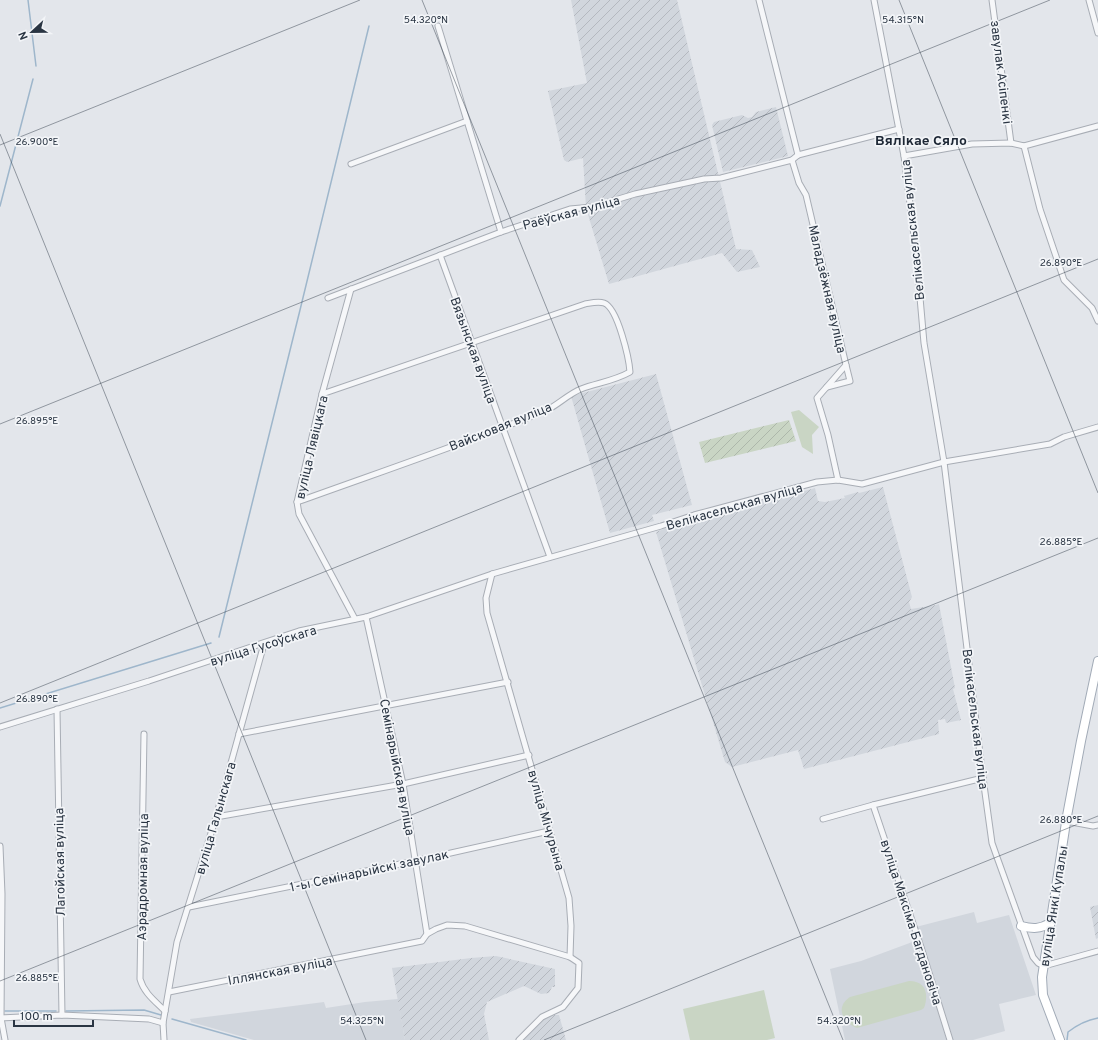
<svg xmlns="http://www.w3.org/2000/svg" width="1098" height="1040" font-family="Overpass,sans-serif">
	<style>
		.built { fill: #d1d6dd }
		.industrial { fill: url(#industrial-furrows) }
		.grass { fill: #c9d5c4 }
		.garden { fill: url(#garden-furrows) }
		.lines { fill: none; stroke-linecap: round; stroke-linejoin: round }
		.stream { stroke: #9eb6cb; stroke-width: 1.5 }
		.minor-casing { stroke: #a8adb5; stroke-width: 7 }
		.primary-casing { stroke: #a2abb7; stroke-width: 10 }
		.minor { stroke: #f6f7f9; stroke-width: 5 }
		.primary { stroke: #fff; stroke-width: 8 }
		.ticks { fill: none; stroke: #2a3543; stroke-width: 1; stroke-opacity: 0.45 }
		.labels { text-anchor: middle; stroke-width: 3.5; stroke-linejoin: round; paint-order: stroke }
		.street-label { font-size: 13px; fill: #2a3543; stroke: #f3f5f8 }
		.neighbourhood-label { font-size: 14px; font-weight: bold; fill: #1c2634; stroke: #f3f5f8 }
		.ticks-label { font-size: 10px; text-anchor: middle; fill: #2a3543; stroke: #f3f5f8; stroke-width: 3.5; stroke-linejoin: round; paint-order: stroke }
	</style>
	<defs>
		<pattern id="industrial-furrows" width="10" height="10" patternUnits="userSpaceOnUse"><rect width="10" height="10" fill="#d1d6dd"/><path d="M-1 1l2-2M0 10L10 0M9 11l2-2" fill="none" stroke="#b4b8bf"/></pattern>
		<pattern id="garden-furrows" width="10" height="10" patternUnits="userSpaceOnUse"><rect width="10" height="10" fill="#c9d5c4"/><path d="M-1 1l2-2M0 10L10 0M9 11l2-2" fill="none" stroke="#adb7aa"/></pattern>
	</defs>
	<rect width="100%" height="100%" fill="#e3e6eb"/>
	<g class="built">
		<polygon points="974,912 977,923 1009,915 1036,995 999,1004 1005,1031 973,1040 845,1040 830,969 861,961 915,941 912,928"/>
		<polygon points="398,999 405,1040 254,1040 191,1022 190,1019 324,1002 326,1008 365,1002"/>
	</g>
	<g class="industrial">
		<polygon points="571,0 677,0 736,249 752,250 760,267 737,272 722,253 609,284 586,208 583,158 567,162 564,160 548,91 587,83"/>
		<polygon points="776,107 788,156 723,172 712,125 714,122 742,115 748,118 752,117 756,112"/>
		<polygon points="656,374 692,505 652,515 654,521 610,533 571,396"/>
		<polygon points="883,487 912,597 909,602 911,609 936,605 939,604 955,688 953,689 961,720 946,723 945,719 938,720 939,734 804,769 798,750 732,767 725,762 656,532 674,525 677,528 684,527 685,521 694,518 765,499 766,502 815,488 818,501 825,502 845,498 844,496 858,492 859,493"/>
		<polygon points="1098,905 1098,938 1096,939 1090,907"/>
		<polygon points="496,956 555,969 555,987 552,987 549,993 541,994 524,986 487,1002 484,1014 489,1040 405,1040 392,968 471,958"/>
		<polygon points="554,1015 559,1015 566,1040 522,1040 544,1019"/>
	</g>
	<g class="grass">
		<polygon points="799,410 819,427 812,435 813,454 802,447 791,412"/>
		<path d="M909,981C926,981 929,994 924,1008L921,1010L857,1028C842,1022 835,1007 850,997Z"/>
		<polygon points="764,990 775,1038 767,1040 690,1040 683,1009"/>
	</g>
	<polygon class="garden" points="789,420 796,441 705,463 699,442"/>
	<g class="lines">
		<g class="stream">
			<polyline points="28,0 36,66"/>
			<polyline points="0,206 33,79"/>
			<polyline points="219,637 300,310 369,26"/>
			<polyline points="0,708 211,643"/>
			<polyline points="5,1011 56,1011"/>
			<polyline points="66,1011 144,1010 161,1015"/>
			<polyline points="172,1019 246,1040"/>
			<path d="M1067,1040L1068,1032C1077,1025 1087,1020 1098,1018"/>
		</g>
		<g class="minor-casing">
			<g id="minor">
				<polyline points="759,0 798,155"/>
				<polyline points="874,0 904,156 916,252 924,343 944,462 983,778 992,843 998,860 1033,957 1038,963 1044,966 1098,951"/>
				<polyline points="992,0 1011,143"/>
				<polyline points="1089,0 1098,33"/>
				<polyline points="438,26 501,232"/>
				<polyline points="1024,146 1040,209 1064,280 1092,308 1098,321"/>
				<polyline points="798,155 899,129"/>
				<polyline points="904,156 972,144 1011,143 1024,146 1098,126"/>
				<polyline points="792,160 799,183 806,195 846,365 817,398 828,435 838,480"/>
				<polyline points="351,164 467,121"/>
				<polyline points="440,255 550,557"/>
				<polyline points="351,289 322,394 297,502 299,514 355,619"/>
				<polyline points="328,298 501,232 570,209 592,207 635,194 704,179 721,178 792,160 798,155"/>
				<polyline points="827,387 850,381 846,365"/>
				<path d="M297,502C380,472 463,444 545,411C557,406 568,394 581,389C597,383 614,381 630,372C629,359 618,308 604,303C598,301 591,303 585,304L322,394"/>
				<polyline points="492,574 486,598 487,613 569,898 571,926 570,957"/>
				<polyline points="57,709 62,1015"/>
				<polyline points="0,727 149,681 299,631 366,617 492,574 661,526 694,515 817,482 838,480 862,484 944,462 1050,444 1064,437 1098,427"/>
				<path d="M144,734L140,979C144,993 155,1001 165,1011"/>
				<polyline points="239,734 508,682"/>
				<polyline points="216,817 403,784 529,755"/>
				<polyline points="823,819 873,805"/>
				<polyline points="1066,821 1093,826 1098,825"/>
				<polyline points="0,846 2,894 1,1018 5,1040"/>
				<polyline points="189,907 415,861 549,831"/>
				<polyline points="427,934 436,929 447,925 465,926 570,957 579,963 578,988 563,1007 542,1017 519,1040"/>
				<polyline points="169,992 422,941 427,934 403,784 366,617"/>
				<polyline points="0,1018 62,1015 149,1019 163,1023"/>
				<polyline points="164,1040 163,1023 177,942 216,817 264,644"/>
				<polyline points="950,1040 921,947 873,805 983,778"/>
			</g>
		</g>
		<g class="primary-casing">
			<g id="primary">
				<path d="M1021,926C1033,929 1040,929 1050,923"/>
				<polyline points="1060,1040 1043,995 1042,977 1067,816 1081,741 1098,661"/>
			</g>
		</g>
		<use href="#minor" class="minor"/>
		<use href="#primary" class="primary"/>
	</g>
	<path class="ticks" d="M422,0L843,1040M899,0L1098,493M0,134L366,1040M0,145L360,0M0,424L1050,0M0,703L1098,259M0,981L1098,538M544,1040L1098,816"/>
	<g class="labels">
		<g class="street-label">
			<text transform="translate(1002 72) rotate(83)" y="5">завулак Асіпенкі</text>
			<text transform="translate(571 212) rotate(-15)" y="5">Раёўская вуліца</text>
			<text transform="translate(912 230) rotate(-96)" y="5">Велікасельская вуліца</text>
			<text transform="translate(828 289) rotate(77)" y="5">Маладзёжная вуліца</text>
			<text transform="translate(474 350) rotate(70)" y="5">Вязынская вуліца</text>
			<text transform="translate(500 426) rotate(-22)" y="5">Вайсковая вуліца</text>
			<text transform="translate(311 447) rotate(-77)" y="5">вуліца Лявіцкага</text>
			<text transform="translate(734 506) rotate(-16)" y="5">Велікасельская вуліца</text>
			<text transform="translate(263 645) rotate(-17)" y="5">вуліца Гусоўскага</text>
			<text transform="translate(976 719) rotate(83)" y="5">Велікасельская вуліца</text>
			<text transform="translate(398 767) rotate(79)" y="5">Семінарыйская вуліца</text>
			<text transform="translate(215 818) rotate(-74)" y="5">вуліца Галынскага</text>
			<text transform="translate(547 820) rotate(74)" y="5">вуліца Мічурына</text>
			<text transform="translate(59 862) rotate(-91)" y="5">Лагойская вуліца</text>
			<text transform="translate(369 870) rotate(-12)" y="5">1-ы Семінарыйскі завулак</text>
			<text transform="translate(142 877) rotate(-89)" y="5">Аэрадромная вуліца</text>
			<text transform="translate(1053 906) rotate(-81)" y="5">вуліца Янкі Купалы</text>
			<text transform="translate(912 922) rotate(72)" y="5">вуліца Максіма Багдановіча</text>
			<text transform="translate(280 970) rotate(-11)" y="5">Іллянская вуліца</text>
		</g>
		<g class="neighbourhood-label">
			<text x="921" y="145">Вялікае Сяло</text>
		</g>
	</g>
	<g class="ticks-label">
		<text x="426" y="23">54.320°N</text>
		<text x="903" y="23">54.315°N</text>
		<text x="37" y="145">26.900°E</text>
		<text x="1061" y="266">26.890°E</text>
		<text x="37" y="424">26.895°E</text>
		<text x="1061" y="545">26.885°E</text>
		<text x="37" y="702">26.890°E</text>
		<text x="1061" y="823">26.880°E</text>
		<text x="37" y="981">26.885°E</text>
		<text x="362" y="1024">54.325°N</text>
		<text x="839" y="1024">54.320°N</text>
	</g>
	<g transform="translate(32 32) rotate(248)" stroke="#f3f5f8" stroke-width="3" paint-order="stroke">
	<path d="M0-3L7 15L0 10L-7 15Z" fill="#2a3543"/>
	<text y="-6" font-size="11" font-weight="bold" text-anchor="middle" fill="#2a3543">N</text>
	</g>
	<path d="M14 1020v6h79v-6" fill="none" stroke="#2a3543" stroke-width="2"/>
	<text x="20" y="1020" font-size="12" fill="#2a3543" stroke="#f3f5f8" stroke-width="3" paint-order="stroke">100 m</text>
</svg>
